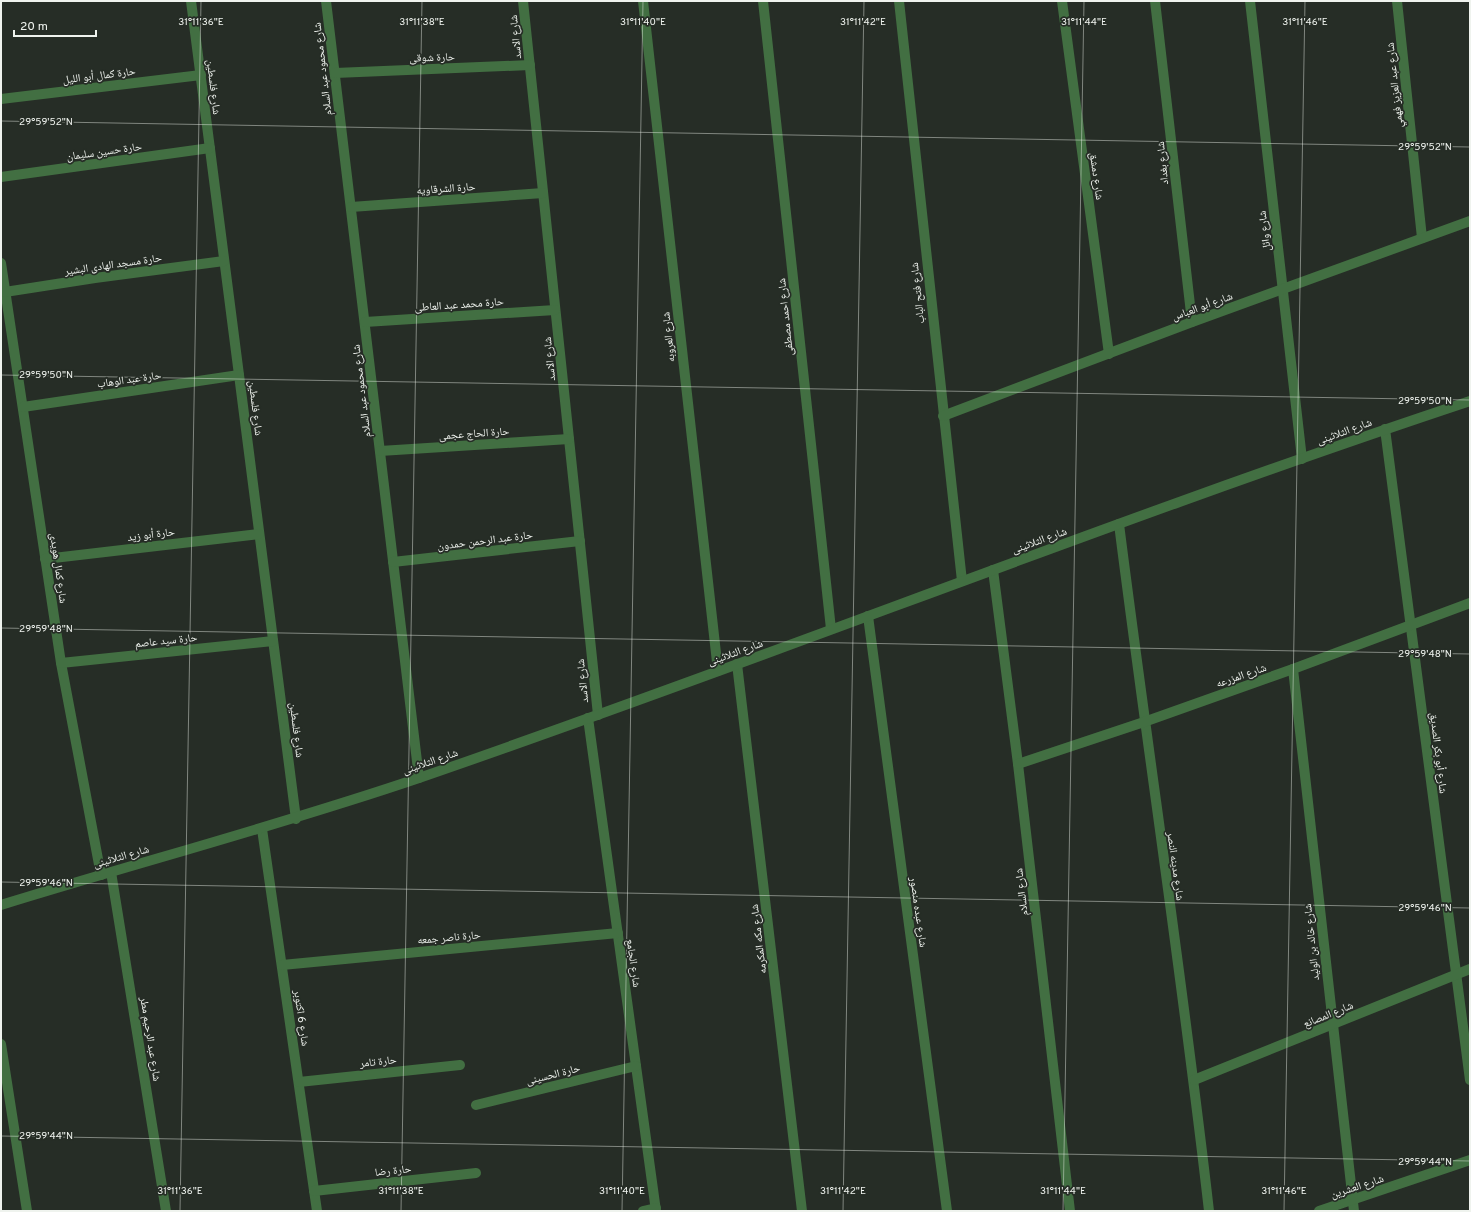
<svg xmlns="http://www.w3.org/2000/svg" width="1471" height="1212" font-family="Overpass,'Noto Naskh Arabic',sans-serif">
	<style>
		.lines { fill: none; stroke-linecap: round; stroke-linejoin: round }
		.street { stroke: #426f42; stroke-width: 10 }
		.ticks { fill: none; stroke: #eff3ee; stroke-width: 1; stroke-opacity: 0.45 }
		.labels { text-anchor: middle; stroke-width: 3.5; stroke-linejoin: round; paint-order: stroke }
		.street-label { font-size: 11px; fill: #eff3ee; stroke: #262d26 }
		.ticks-label { font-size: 10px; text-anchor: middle; fill: #eff3ee; stroke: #262d26; stroke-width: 3.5; stroke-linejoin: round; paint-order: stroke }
	</style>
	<rect width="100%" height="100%" fill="#262d26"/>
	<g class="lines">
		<g class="street">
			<polyline points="191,1 296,819"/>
			<polyline points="326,1 419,778"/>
			<polyline points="523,1 598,715"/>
			<polyline points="643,1 718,671"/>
			<polyline points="763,1 831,629"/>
			<polyline points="899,1 962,581"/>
			<polyline points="1062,1 1109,354"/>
			<polyline points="1155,1 1192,322"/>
			<polyline points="1250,1 1302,459"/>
			<polyline points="1397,1 1422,238"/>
			<polyline points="335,73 530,65"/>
			<polyline points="1,99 201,75"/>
			<polyline points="1,177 210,148"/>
			<polyline points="351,207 543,193"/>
			<polyline points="1,263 61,663 101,875"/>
			<polyline points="5,292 95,278 224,261"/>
			<polyline points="365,322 555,310"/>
			<polyline points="23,407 239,375"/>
			<polyline points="943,416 1192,322 1470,221"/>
			<polyline points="1385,429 1470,1080"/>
			<polyline points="380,451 569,439"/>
			<path d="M1119,524C1148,753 1183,982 1209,1211"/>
			<polyline points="45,559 259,534"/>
			<polyline points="393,562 580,541"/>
			<polyline points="993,570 1018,764 1070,1211"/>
			<polyline points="868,616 947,1211"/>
			<polyline points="61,663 273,641"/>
			<polyline points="737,664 802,1211"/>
			<polyline points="1293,669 1354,1211"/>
			<polyline points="588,718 656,1211"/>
			<polyline points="1018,764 1144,722 1293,669 1470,603"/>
			<polyline points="262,829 317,1211"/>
			<polyline points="111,872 166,1211"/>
			<path d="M1,905C140,862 281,825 419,778C771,657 1117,518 1470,401"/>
			<polyline points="282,965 618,933"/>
			<polyline points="1,1044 27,1211"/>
			<polyline points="1194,1080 1470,969"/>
			<polyline points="299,1082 460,1065"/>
			<polyline points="476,1105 636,1066"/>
			<polyline points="314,1191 476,1173"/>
			<polyline points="643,1211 656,1208"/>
			<polyline points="1319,1211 1470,1160"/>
		</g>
	</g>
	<path class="ticks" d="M1,121L1470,147M1,375L1470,400M1,628L1470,654M1,882L1470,908M1,1136L1470,1161M180,1211L201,1M401,1211L422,1M622,1211L643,1M843,1211L864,1M1063,1211L1084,1M1284,1211L1305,1"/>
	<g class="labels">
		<g class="street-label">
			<text transform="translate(515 37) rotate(-96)" y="4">شارع الاسد</text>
			<text transform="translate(432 57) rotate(-2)" y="4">حارة شوقى</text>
			<text transform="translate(322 69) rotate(-97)" y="4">شارع محمود عبد السلام</text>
			<text transform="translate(99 75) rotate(-7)" y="4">حارة كمال أبو الليل</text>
			<text transform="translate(1394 85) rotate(-96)" y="4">شارع عبد العزيز فهمي</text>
			<text transform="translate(214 87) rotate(83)" y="4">شارع فلسطين</text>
			<text transform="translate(104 151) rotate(-8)" y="4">حارة حسين سليمان</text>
			<text transform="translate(1162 163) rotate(-96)" y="4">شارع بغداد</text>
			<text transform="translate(1097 176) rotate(82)" y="4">شارع دمشق</text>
			<text transform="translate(446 188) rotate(-4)" y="4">حارة الشرقاويه</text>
			<text transform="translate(1264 231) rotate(-97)" y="4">شارع وائل</text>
			<text transform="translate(113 264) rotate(-8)" y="4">حارة مسجد الهادى البشير</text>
			<text transform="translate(917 293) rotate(-96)" y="4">شارع فتح الباب</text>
			<text transform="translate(459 304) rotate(-4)" y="4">حارة محمد عبد العاطى</text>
			<text transform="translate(1202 306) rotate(-20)" y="4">شارع أبو العباس</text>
			<text transform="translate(785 317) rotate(-96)" y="4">شارع احمد مصطفى</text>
			<text transform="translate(668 337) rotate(-96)" y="4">شارع العروبه</text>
			<text transform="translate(549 359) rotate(-96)" y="4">شارع الاسد</text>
			<text transform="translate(129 379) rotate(-8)" y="4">حارة عبد الوهاب</text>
			<text transform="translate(361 391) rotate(-97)" y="4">شارع محمود عبد السلام</text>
			<text transform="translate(256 408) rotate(83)" y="4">شارع فلسطين</text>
			<text transform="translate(1344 431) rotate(-20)" y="4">شارع الثلاثينى</text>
			<text transform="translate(474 433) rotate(-4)" y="4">حارة الحاج عجمى</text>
			<text transform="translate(151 534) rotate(-7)" y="4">حارة أبو زيد</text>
			<text transform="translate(485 540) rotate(-7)" y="4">حارة عبد الرحمن حمدون</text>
			<text transform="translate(1039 540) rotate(-20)" y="4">شارع الثلاثينى</text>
			<text transform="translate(59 568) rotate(82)" y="4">شارع كمال هويدى</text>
			<text transform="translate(166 640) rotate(-6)" y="4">حارة سيد عاصم</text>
			<text transform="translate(735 652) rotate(-20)" y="4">شارع الثلاثينى</text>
			<text transform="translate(1241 675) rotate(-19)" y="4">شارع المزرعه</text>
			<text transform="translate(582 681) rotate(-96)" y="4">شارع الاسد</text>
			<text transform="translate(297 730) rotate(83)" y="4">شارع فلسطين</text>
			<text transform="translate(1439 753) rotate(83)" y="4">شارع أبو بكر الصديق</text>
			<text transform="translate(430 761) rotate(-19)" y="4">شارع الثلاثينى</text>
			<text transform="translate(121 856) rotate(-16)" y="4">شارع الثلاثينى</text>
			<text transform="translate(1176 866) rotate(82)" y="4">شارع مدينه النصر</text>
			<text transform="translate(1021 892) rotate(-97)" y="4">شارع السلام</text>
			<text transform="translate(919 912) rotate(82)" y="4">شارع عبده منصور</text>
			<text transform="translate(449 937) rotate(-5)" y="4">حارة ناصر جمعه</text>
			<text transform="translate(758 939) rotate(-97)" y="4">شارع مكه المكرمه</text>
			<text transform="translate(1311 942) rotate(-96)" y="4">شارع خالد بن الوليد</text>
			<text transform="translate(634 963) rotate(82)" y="4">شارع الجامع</text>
			<text transform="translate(1328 1014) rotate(-22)" y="4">شارع المصانع</text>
			<text transform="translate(302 1018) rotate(82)" y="4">شارع 6 اكتوبر</text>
			<text transform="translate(151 1039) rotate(81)" y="4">شارع عبد الرحيم مطر</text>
			<text transform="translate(378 1061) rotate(-6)" y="4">حارة تامر</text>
			<text transform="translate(553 1074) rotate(-14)" y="4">حارة الحسينى</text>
			<text transform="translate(393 1170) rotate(-6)" y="4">حارة رضا</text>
			<text transform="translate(1357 1186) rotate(-18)" y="4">شارع العشرين</text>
		</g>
	</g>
	<g class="ticks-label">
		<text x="201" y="25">31°11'36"E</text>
		<text x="422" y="25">31°11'38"E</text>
		<text x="643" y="25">31°11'40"E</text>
		<text x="863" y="25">31°11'42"E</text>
		<text x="1084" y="25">31°11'44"E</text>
		<text x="1305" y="25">31°11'46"E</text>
		<text x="46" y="125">29°59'52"N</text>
		<text x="1425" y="150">29°59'52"N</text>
		<text x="46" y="378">29°59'50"N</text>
		<text x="1425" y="404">29°59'50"N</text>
		<text x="46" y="632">29°59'48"N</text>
		<text x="1425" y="657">29°59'48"N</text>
		<text x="46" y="886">29°59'46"N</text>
		<text x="1425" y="911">29°59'46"N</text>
		<text x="46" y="1139">29°59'44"N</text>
		<text x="1425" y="1165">29°59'44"N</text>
		<text x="180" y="1194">31°11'36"E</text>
		<text x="401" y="1194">31°11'38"E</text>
		<text x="622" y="1194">31°11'40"E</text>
		<text x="843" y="1194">31°11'42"E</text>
		<text x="1063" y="1194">31°11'44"E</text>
		<text x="1284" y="1194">31°11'46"E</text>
	</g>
	<rect width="1471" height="1212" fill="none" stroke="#eff3ee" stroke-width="4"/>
	<path d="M14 30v6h82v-6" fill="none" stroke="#eff3ee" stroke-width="2"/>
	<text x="20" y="30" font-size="12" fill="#eff3ee" stroke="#262d26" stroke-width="3" paint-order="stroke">20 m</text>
</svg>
